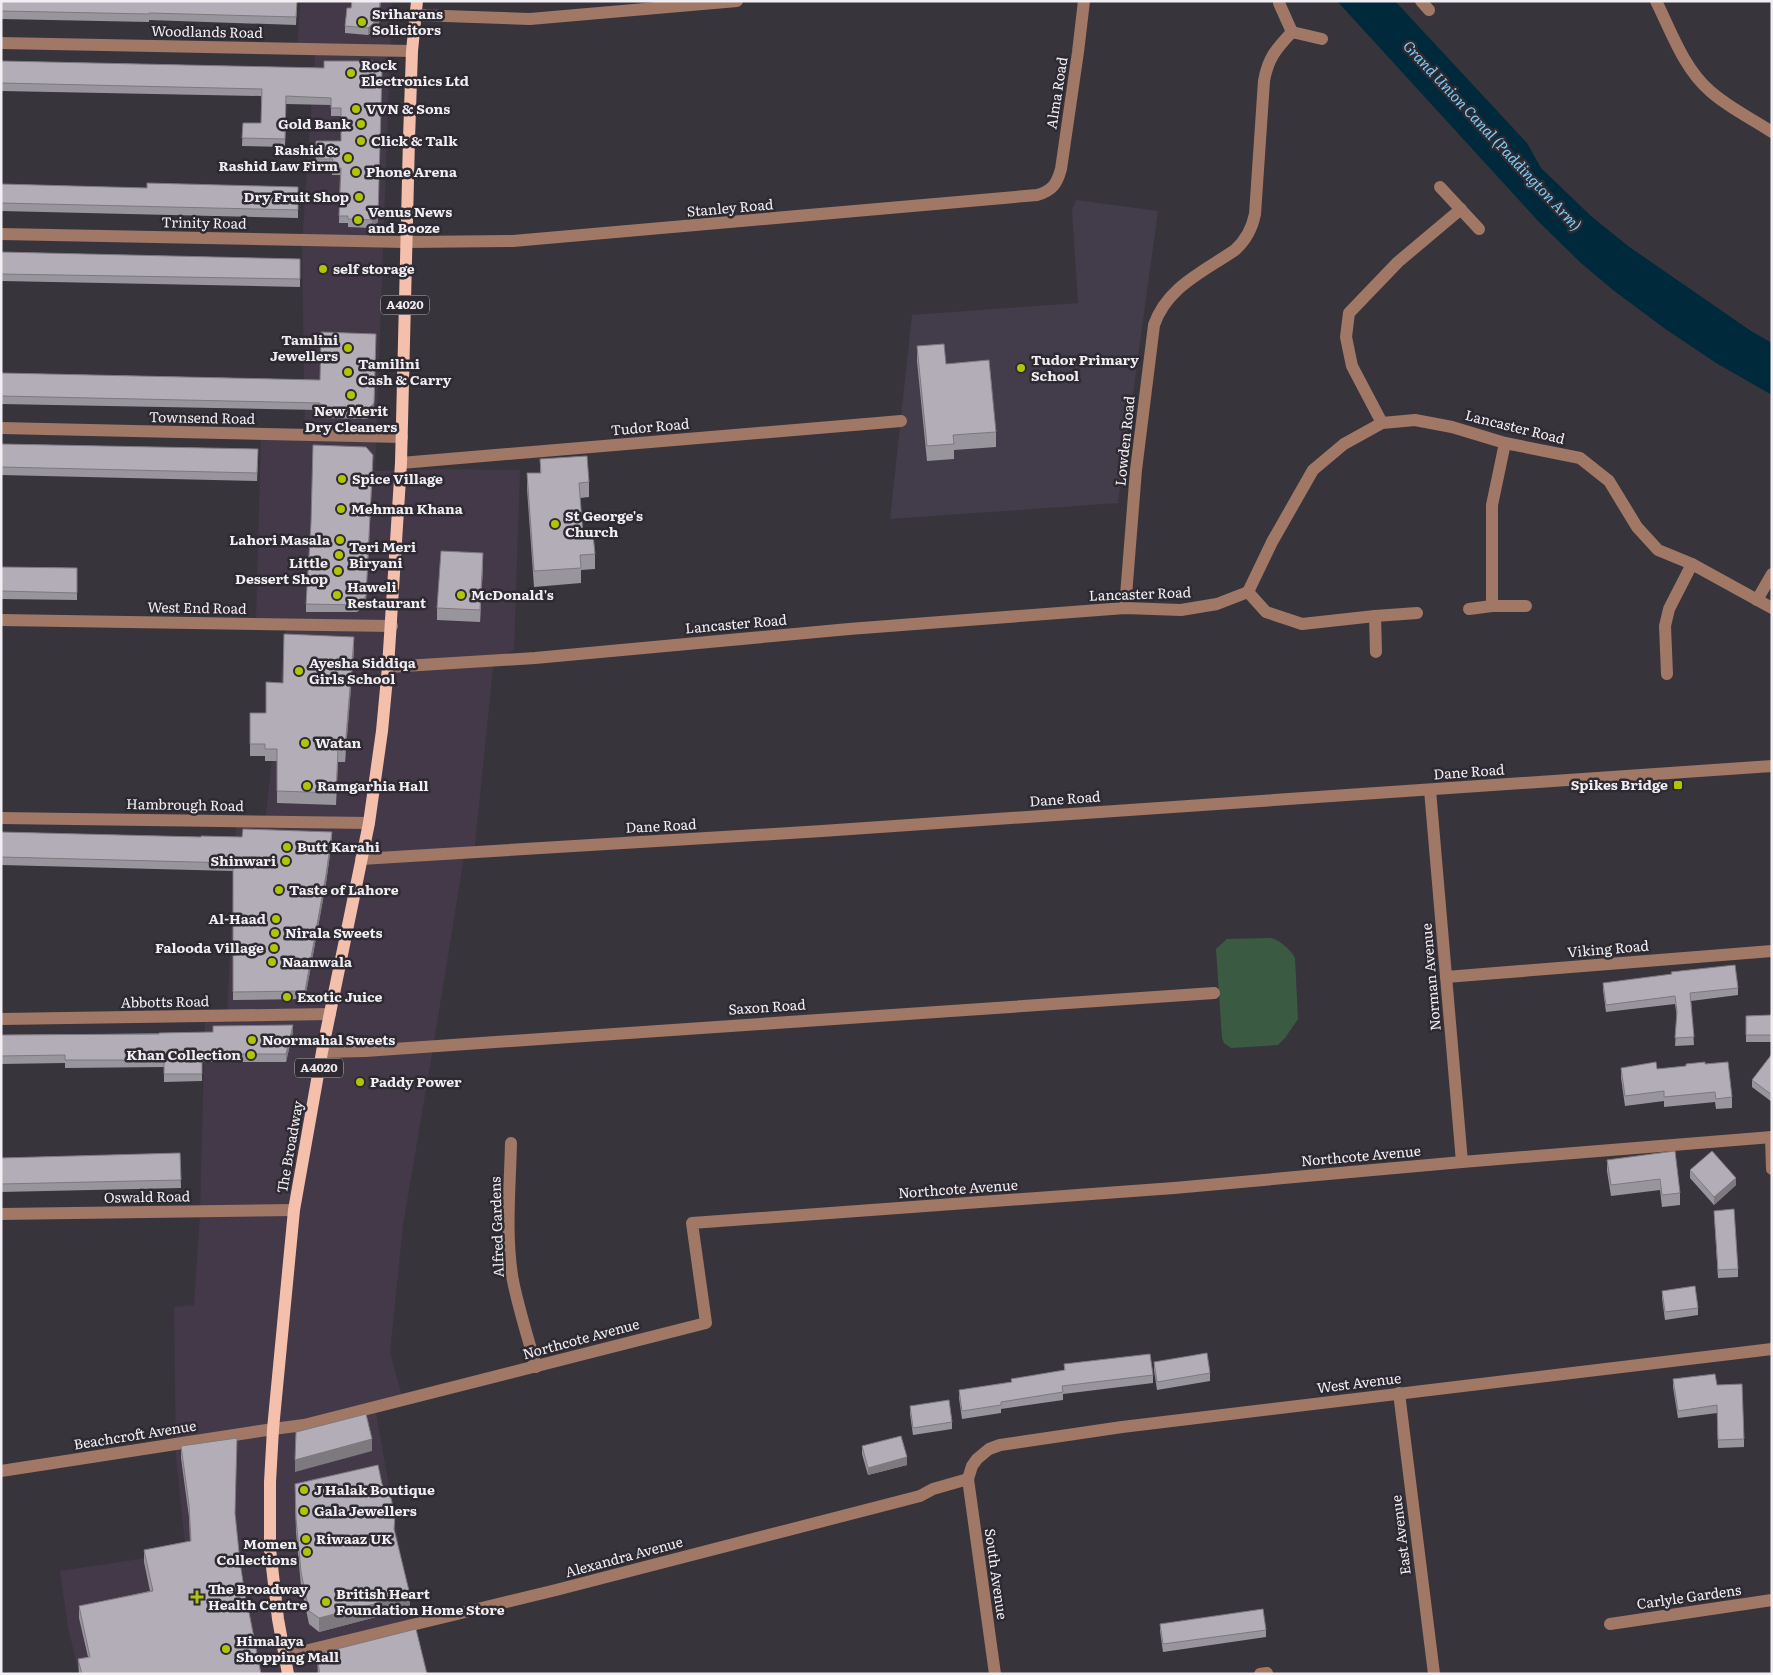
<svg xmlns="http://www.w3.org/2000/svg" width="1773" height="1675" font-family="Literata,serif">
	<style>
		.commercial { fill: #443949 }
		.built { fill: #433c4a }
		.green { fill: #3a5a42 }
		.water { fill: #00293c }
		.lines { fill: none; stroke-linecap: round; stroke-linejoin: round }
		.minor { stroke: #a17766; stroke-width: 12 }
		.major { stroke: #f5c0ab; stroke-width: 12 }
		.wall { fill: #99959d }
		.shaded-wall { fill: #7d797f }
		.building { fill: #b2adb6; stroke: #7d797f }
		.poi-dot { fill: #b0c503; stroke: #2e2a32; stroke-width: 2 }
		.labels { text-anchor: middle; stroke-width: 5; stroke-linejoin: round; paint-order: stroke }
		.shield { fill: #2e2a32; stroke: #b6b4b9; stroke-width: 1 }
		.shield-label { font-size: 12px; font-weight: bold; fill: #f1eff3 }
		.poi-label { font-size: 14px; font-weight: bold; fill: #f1eff3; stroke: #2e2a32; text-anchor: start }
		.street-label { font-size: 14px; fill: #f1eff3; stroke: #2e2a32 }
		.water-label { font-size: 15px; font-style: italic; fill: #7bcefa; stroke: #2e2a32 }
	</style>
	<rect width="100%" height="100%" fill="#38343c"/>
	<polygon class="commercial" points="300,1 392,1 375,471 440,469 520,470 514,650 494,659 474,854 464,857 433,1048 403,1225 390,1352 402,1397 375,1407 416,1640 424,1674 79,1674 68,1627 60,1571 186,1552 176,1458 174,1307 194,1305 200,1215 205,1016 227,1016 236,822 265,823 286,629 256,623 261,436 305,437 302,244 315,54 297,53"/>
	<polygon class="built" points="1076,200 1158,211 1118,503 890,519 912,315 1078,303 1072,210"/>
	<path class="green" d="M1270,938C1279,939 1291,950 1295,958L1298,1019L1285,1038L1278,1045L1231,1048L1224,1043L1222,1038L1216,949L1227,939Z"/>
	<polygon class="water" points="1337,1 1395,1 1527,143 1541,168 1591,216 1628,246 1751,331 1772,343 1772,395 1716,363 1664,328 1613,290 1581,263 1539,222"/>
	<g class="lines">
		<g class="minor">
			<polyline points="1421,1 1429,10"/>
			<path d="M1656,1C1671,31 1684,69 1710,91C1729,108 1751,118 1772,132"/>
			<polyline points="1279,3 1292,32"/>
			<polyline points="416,15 530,19 737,1"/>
			<polyline points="1,43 412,51"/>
			<polyline points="1440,187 1479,229"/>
			<path d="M1,234L406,242L513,241L1037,195C1052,191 1057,184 1061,169L1078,52L1084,1"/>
			<polyline points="1382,423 1352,366 1346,337 1349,313 1398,262 1461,209"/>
			<polyline points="1,428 402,437"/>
			<polyline points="1505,443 1492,505 1492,606 1526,606"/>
			<polyline points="401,463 901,421"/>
			<polyline points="1248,592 1266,612 1302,624 1375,616 1417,613"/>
			<polyline points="1757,600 1772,574"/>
			<path d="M1125,608L1136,470L1154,325C1167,287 1203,272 1235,250C1246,240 1252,229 1255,214L1264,81C1268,58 1276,49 1292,32L1322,39"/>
			<polyline points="1469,609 1492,606"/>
			<polyline points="1375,616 1376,652"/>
			<polyline points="1,620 392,626"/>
			<polyline points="388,667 535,658 849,629 1125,608 1181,610 1217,604 1248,592 1272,542 1313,470 1344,444 1382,423 1415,420 1452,427 1505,443 1580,458 1609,481 1637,527 1658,550 1692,564 1772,608"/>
			<polyline points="1667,674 1665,626 1669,609 1692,564"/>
			<polyline points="1430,790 1462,1162"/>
			<polyline points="1,818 369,823"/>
			<polyline points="361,859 822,831 1772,766"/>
			<polyline points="1446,977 1772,951"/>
			<polyline points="1,1019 330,1014"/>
			<polyline points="322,1052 365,1051 1214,993"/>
			<polyline points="1771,1137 1772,1169"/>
			<path d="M511,1143C510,1188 505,1236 513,1281C519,1310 528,1338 536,1367"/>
			<polyline points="1,1214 294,1210"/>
			<polyline points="1399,1393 1434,1674"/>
			<polyline points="1,1471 273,1429 304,1425 706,1323 692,1223 1174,1188 1462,1162 1772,1137"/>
			<polyline points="1610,1624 1772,1600"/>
			<polyline points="284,1656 556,1590 920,1496 933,1489 968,1479"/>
			<polyline points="995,1674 968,1479 972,1466 977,1459 989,1449 1000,1445 1122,1427 1772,1349"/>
			<polyline points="1260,1674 1267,1673"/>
		</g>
		<polyline class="major" points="288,1674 278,1619 270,1549 270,1482 273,1429 294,1210 322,1052 369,823 382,731 388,667 401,463 409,139 412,51 417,1"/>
	</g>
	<g class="wall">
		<polygon points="1,1 297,1 296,25 149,20 149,22 1,19"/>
		<polygon points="351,8 379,26 368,35 345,33 345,26"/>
		<polygon points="1,61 324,68 373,61 378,222 372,228 348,227 348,223 339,223 340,175 332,175 332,167 316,166 316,141 341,141 341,116 331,116 331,105 286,104 285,147 242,146 243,123 261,123 261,96 1,91"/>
		<polygon points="1,184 147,188 298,187 298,218 1,211"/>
		<polygon points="1,252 300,259 300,287 1,281"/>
		<polygon points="917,346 946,364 996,432 996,447 954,450 954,459 927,461 917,361"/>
		<polygon points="1,373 320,380 374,411 367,419 320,418 320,410 1,404"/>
		<polygon points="1,444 258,449 257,481 1,475"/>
		<polygon points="540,459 589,482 589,497 580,498 583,535 595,554 595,569 581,570 581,583 534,587 527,489 527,473 540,473"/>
		<polygon points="483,565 480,622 437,620 437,608"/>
		<polygon points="1,567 77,568 77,600 1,599"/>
		<polygon points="306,604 366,604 357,612 306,612"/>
		<polygon points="354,649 345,762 338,762 336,805 277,803 277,761 265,761 265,756 250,756 250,713 266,713 283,683"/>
		<polygon points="1,832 201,837 242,837 332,840 326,883 305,999 233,1000 233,871 1,865"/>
		<polygon points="1603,983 1738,988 1738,995 1691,1001 1694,1045 1675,1046 1677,1017 1675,1004 1606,1012 1603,990"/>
		<polygon points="1772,1015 1772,1042 1746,1042 1746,1016"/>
		<polygon points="293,1032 286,1062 202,1062 202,1081 164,1082 164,1067 65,1068 65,1063 1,1064 1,1035"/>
		<polygon points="1772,1054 1772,1102 1752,1087 1752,1080"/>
		<polygon points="1705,1064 1732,1097 1732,1108 1716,1109 1715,1102 1664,1107 1664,1101 1625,1106 1621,1078 1621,1068 1657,1069"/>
		<polygon points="1675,1151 1680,1193 1680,1205 1662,1207 1660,1190 1611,1196 1607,1171 1607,1160"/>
		<polygon points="180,1153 181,1188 1,1192 1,1158"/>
		<polygon points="1690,1170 1736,1185 1714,1205 1690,1178"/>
		<polygon points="1714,1211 1738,1269 1738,1277 1718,1278"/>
		<polygon points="1662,1291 1698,1308 1698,1315 1665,1320 1662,1298"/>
		<polygon points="1154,1362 1210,1373 1210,1381 1157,1390 1154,1370"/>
		<polygon points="1064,1364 1153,1375 1153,1383 1063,1394 1063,1400 1001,1409 1001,1413 962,1419 959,1398 959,1390 1011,1382 1011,1379 1064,1370"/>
		<polygon points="1673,1379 1717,1385 1744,1439 1744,1447 1718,1448 1717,1413 1678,1418 1673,1387"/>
		<polygon points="910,1406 952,1422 952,1429 913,1435 910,1414"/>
		<polygon points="181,1446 235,1516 240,1562 246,1602 261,1674 79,1674 78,1659 88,1657 79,1618 79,1606 150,1591 144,1562 144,1550 190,1541 189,1517 181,1458"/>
		<polygon points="862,1446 907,1465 868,1475 862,1454"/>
		<polygon points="382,1484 394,1532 410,1608 319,1632 309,1624 301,1586 296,1532 295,1497"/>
		<polygon points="1160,1624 1266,1630 1266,1637 1163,1652 1160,1631"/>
		<polygon points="317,1658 427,1674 318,1674"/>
	</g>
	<g class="shaded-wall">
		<polygon points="380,1 381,1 379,26 368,35 368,28"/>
		<polygon points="382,70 378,222 372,228 372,220"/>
		<polygon points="376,334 374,411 367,419 367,411"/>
		<polygon points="373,463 366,604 357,612 357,605"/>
		<polygon points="483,553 483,565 480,622 480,610"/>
		<polygon points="354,637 354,649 345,762 345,750"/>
		<polygon points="332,832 332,840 326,883 305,999 305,991"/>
		<polygon points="293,1025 293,1032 286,1062 286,1054"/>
		<polygon points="1736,1178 1736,1185 1714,1205 1714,1197"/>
		<polygon points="372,1439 372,1451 295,1472 295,1460"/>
		<polygon points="907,1457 907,1465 868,1475 868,1468"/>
		<polygon points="410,1595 410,1608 319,1632 319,1618"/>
	</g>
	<g class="building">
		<polygon points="1,1 297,1 296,17 149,13 149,14 1,11"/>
		<polygon points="352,1 380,1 379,18 368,28 345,26 347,8 351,8"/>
		<polygon points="1,61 324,68 324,61 373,61 382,70 378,215 372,220 348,219 348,216 339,216 341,168 332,168 333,159 316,159 316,141 341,141 341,108 331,108 331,98 286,96 285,139 242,138 243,123 261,123 262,89 1,83"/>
		<polygon points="147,183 298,187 298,210 1,203 1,184 147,188"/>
		<polygon points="1,252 300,259 300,279 1,274"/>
		<polygon points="321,332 376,334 374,403 367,411 320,410 320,403 1,396 1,373 320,380"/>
		<polygon points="944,344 946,364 989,360 996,432 953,435 954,444 927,446 917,346"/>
		<polygon points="1,444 258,449 257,473 1,467"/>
		<polygon points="313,445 366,447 373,455 366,596 357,605 306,604 311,523"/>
		<polygon points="587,456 589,482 579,483 583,535 593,534 595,554 580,555 581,568 534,571 527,473 541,473 540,459"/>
		<polygon points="441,551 483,553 480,610 437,608"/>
		<polygon points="1,567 77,568 77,593 1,591"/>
		<polygon points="284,634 354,637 345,750 338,750 336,793 277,791 277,749 265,749 265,744 250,744 250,713 266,713 266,682 283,683"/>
		<polygon points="243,829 332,832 326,875 305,991 233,992 233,863 1,857 1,832 201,837 201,836 242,837"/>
		<polygon points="1735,965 1738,988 1690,993 1694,1037 1675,1038 1677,1012 1675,996 1606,1005 1603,983 1672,974 1671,972"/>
		<polygon points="1772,1015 1772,1035 1746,1035 1746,1016"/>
		<polygon points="293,1025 286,1054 202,1054 202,1074 164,1074 164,1060 65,1060 65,1055 1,1056 1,1035 159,1034 159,1033 213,1032 213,1026"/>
		<polygon points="1772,1054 1772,1095 1752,1080"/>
		<polygon points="1656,1062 1657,1069 1686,1066 1686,1064 1705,1062 1705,1064 1728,1062 1732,1097 1716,1099 1715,1092 1664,1097 1664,1091 1625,1096 1621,1068"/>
		<polygon points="1675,1151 1680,1193 1662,1195 1660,1179 1611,1185 1607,1160"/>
		<polygon points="1712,1151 1736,1178 1714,1197 1690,1170"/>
		<polygon points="180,1153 181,1180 1,1184 1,1158"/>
		<polygon points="1734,1209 1738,1269 1718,1270 1714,1211"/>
		<polygon points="1695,1286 1698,1308 1665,1312 1662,1291"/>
		<polygon points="1207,1353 1210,1373 1157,1382 1154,1362"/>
		<polygon points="1150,1354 1153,1375 1062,1386 1063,1392 1001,1402 1001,1405 962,1411 959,1390 1012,1382 1011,1379 1065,1370 1064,1364"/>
		<polygon points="1715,1374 1717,1385 1742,1384 1744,1439 1718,1440 1717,1405 1678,1411 1673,1379"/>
		<polygon points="949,1400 952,1422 913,1428 910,1406"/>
		<polygon points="366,1414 372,1439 295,1460 296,1432"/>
		<polygon points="901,1436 907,1457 868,1468 862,1446"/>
		<polygon points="237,1438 235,1513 240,1562 246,1602 247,1602 261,1674 82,1674 78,1659 90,1657 79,1606 153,1591 144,1550 191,1541 189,1505 181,1446"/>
		<polygon points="378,1465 382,1484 391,1498 395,1515 394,1529 410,1595 319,1618 309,1611 301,1572 296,1518 295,1484"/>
		<polygon points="1263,1609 1266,1630 1163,1644 1160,1624"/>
		<polygon points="416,1629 427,1674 320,1674 317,1658 321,1653"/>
	</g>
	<g class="poi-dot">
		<circle cx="362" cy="22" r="5"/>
		<circle cx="351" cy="73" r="5"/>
		<circle cx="356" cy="109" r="5"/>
		<circle cx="361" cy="124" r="5"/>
		<circle cx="361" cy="141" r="5"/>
		<circle cx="348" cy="158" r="5"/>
		<circle cx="356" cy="172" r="5"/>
		<circle cx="359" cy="197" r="5"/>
		<circle cx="358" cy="220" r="5"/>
		<circle cx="323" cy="269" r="5"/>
		<circle cx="348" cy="348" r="5"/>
		<circle cx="1021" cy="368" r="5"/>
		<circle cx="348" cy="372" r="5"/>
		<circle cx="351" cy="395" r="5"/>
		<circle cx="342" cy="479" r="5"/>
		<circle cx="341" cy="509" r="5"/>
		<circle cx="555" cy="524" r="5"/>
		<circle cx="340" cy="540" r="5"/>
		<circle cx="339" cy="555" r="5"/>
		<circle cx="338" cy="571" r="5"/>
		<circle cx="337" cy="595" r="5"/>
		<circle cx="461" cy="595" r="5"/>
		<circle cx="299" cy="671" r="5"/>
		<circle cx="305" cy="743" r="5"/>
		<rect x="1673" y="780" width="10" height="10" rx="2.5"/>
		<circle cx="307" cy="786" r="5"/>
		<circle cx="287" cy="847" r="5"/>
		<circle cx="286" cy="861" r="5"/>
		<circle cx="279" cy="890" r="5"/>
		<circle cx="276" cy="919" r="5"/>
		<circle cx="275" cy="933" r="5"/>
		<circle cx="274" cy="948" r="5"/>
		<circle cx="272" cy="962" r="5"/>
		<circle cx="287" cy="997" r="5"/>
		<circle cx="252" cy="1040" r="5"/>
		<circle cx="251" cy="1055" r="5"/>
		<circle cx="360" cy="1082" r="5"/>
		<circle cx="304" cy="1490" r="5"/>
		<circle cx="304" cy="1511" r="5"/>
		<circle cx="306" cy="1539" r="5"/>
		<circle cx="307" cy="1552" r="5"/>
		<path d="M194.5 1589.5h5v5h5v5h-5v5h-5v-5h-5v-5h5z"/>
		<circle cx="326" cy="1602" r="5"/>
		<circle cx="226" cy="1649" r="5"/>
	</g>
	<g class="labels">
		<g class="shield">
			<rect x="381" y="295.5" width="48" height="19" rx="4"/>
			<rect x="295" y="1058.5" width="48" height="19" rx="4"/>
		</g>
		<g class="shield-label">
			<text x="405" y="309">A4020</text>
			<text x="319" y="1072">A4020</text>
		</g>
		<g class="poi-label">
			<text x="372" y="19">Sriharans<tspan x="372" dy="16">Solicitors</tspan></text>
			<text x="361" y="70">Rock<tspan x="361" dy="16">Electronics Ltd</tspan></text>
			<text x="366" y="114">VVN &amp; Sons</text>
			<text x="351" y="129" text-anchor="end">Gold Bank</text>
			<text x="371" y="146">Click &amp; Talk</text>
			<text x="338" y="155" text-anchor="end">Rashid &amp;<tspan x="338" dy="16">Rashid Law Firm</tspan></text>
			<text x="366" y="177">Phone Arena</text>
			<text x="349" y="202" text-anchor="end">Dry Fruit Shop</text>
			<text x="368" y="217">Venus News<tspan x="368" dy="16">and Booze</tspan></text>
			<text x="333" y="274">self storage</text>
			<text x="338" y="345" text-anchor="end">Tamlini<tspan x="338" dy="16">Jewellers</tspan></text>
			<text x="1031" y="365">Tudor Primary<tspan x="1031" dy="16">School</tspan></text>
			<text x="358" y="369">Tamilini<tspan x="358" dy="16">Cash &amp; Carry</tspan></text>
			<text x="351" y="416" text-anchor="middle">New Merit<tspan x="351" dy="16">Dry Cleaners</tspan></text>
			<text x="352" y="484">Spice Village</text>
			<text x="351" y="514">Mehman Khana</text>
			<text x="565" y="521">St George's<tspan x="565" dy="16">Church</tspan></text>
			<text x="330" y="545" text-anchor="end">Lahori Masala</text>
			<text x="349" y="552">Teri Meri<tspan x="349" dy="16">Biryani</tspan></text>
			<text x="328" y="568" text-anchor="end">Little<tspan x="328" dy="16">Dessert Shop</tspan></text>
			<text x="347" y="592">Haweli<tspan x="347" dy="16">Restaurant</tspan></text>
			<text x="471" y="600">McDonald's</text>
			<text x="309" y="668">Ayesha Siddiqa<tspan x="309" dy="16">Girls School</tspan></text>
			<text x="315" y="748">Watan</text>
			<text x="1668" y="790" text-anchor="end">Spikes Bridge</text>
			<text x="317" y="791">Ramgarhia Hall</text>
			<text x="297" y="852">Butt Karahi</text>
			<text x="276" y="866" text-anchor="end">Shinwari</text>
			<text x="289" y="895">Taste of Lahore</text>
			<text x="266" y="924" text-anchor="end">Al-Haad</text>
			<text x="285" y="938">Nirala Sweets</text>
			<text x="264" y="953" text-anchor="end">Falooda Village</text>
			<text x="282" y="967">Naanwala</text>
			<text x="297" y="1002">Exotic Juice</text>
			<text x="262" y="1045">Noormahal Sweets</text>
			<text x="241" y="1060" text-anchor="end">Khan Collection</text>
			<text x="370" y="1087">Paddy Power</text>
			<text x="314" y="1495">J Halak Boutique</text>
			<text x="314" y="1516">Gala Jewellers</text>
			<text x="316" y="1544">Riwaaz UK</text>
			<text x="297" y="1549" text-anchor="end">Momen<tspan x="297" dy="16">Collections</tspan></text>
			<text x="208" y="1594">The Broadway<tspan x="208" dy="16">Health Centre</tspan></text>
			<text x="336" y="1599">British Heart<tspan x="336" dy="16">Foundation Home Store</tspan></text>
			<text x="236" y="1646">Himalaya<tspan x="236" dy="16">Shopping Mall</tspan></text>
		</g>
		<g class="street-label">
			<text transform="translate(207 32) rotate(1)" y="5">Woodlands Road</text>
			<text transform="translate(1057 93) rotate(-81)" y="5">Alma Road</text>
			<text transform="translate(730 208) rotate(-5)" y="5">Stanley Road</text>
			<text transform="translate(204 223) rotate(1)" y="5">Trinity Road</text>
			<text transform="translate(202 418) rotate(1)" y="5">Townsend Road</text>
			<text transform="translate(650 427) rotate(-5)" y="5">Tudor Road</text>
			<text transform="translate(1515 427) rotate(14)" y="5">Lancaster Road</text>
			<text transform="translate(1125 441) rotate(-84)" y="5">Lowden Road</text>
			<text transform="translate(1140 594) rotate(-2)" y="5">Lancaster Road</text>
			<text transform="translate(197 608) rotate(1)" y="5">West End Road</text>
			<text transform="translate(736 624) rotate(-5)" y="5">Lancaster Road</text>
			<text transform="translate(1469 772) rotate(-4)" y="5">Dane Road</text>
			<text transform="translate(1065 799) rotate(-4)" y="5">Dane Road</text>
			<text transform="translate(185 805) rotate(1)" y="5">Hambrough Road</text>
			<text transform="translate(661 826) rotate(-3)" y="5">Dane Road</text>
			<text transform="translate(1608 949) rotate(-5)" y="5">Viking Road</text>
			<text transform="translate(1431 977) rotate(-95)" y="5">Norman Avenue</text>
			<text transform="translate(165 1002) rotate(-1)" y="5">Abbotts Road</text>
			<text transform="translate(767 1007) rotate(-4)" y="5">Saxon Road</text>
			<text transform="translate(290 1147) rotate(-80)" y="5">The Broadway</text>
			<text transform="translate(1361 1156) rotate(-5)" y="5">Northcote Avenue</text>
			<text transform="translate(958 1189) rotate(-4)" y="5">Northcote Avenue</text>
			<text transform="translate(147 1197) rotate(-1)" y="5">Oswald Road</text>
			<text transform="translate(497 1227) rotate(-92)" y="5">Alfred Gardens</text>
			<text transform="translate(581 1339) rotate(-15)" y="5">Northcote Avenue</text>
			<text transform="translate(1359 1383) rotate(-7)" y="5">West Avenue</text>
			<text transform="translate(135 1435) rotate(-9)" y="5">Beachcroft Avenue</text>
			<text transform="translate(1401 1535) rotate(-97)" y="5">East Avenue</text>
			<text transform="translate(624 1557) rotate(-15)" y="5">Alexandra Avenue</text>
			<text transform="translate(996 1574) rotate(82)" y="5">South Avenue</text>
			<text transform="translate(1689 1597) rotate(-8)" y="5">Carlyle Gardens</text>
		</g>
		<g class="water-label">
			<text transform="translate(1492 136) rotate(47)" y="5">Grand Union Canal (Paddington Arm)</text>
		</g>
	</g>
	<rect width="1773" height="1675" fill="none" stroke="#f1eff3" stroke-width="5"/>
</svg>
